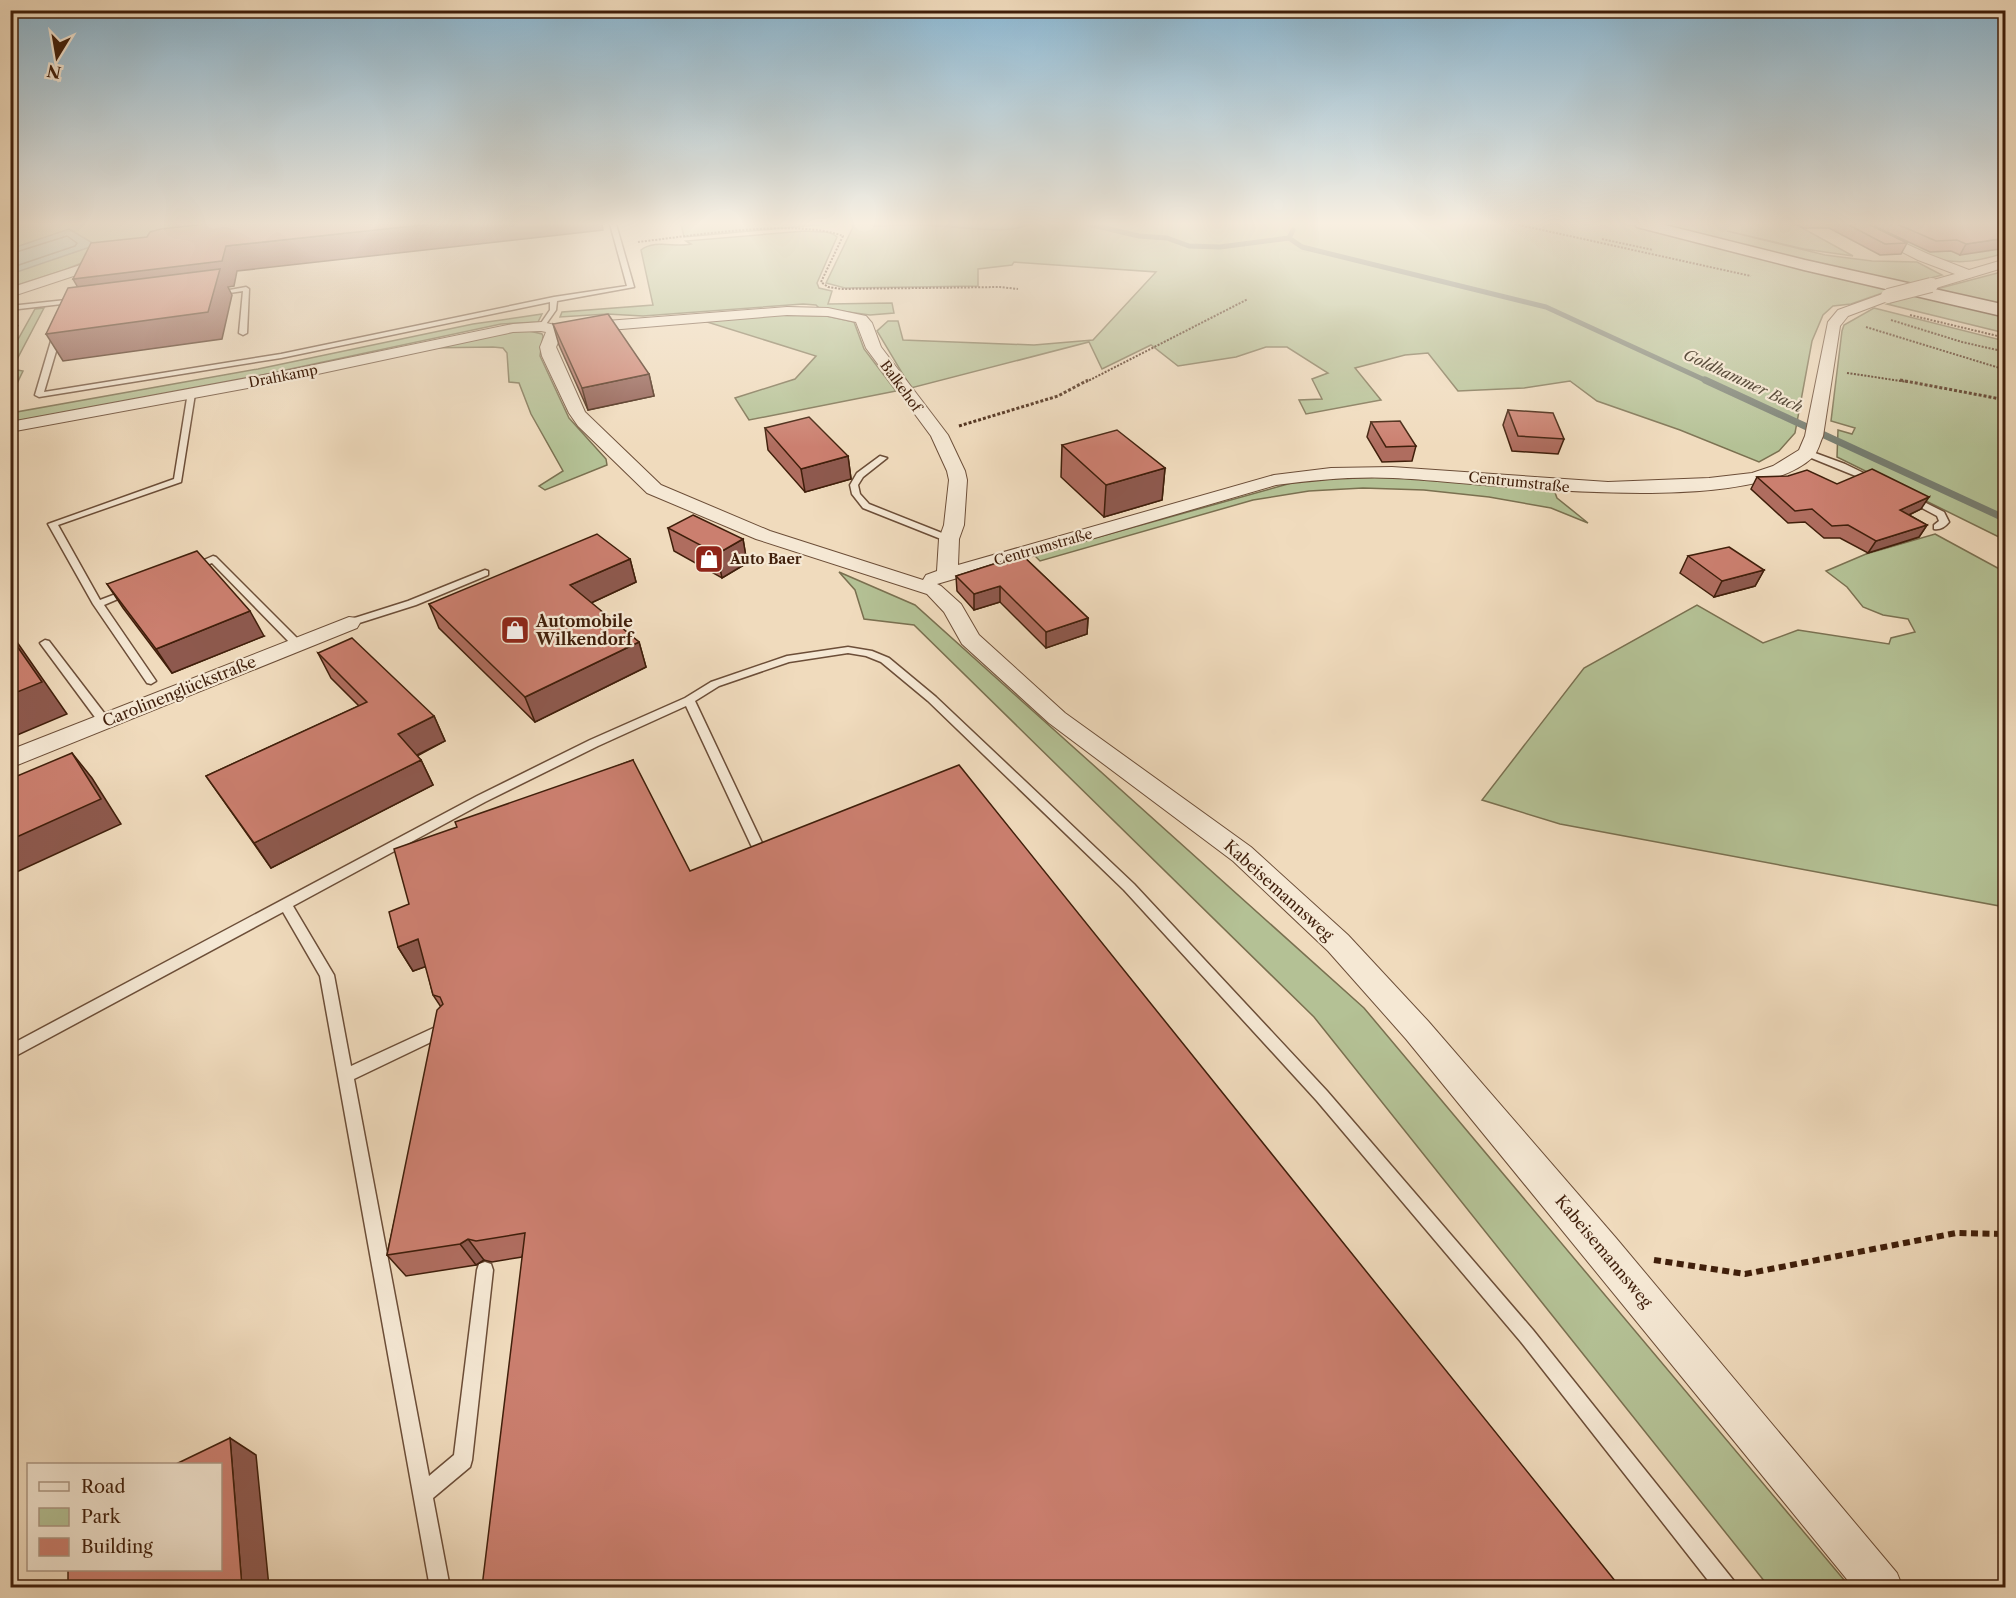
<svg xmlns="http://www.w3.org/2000/svg" width="2016" height="1598" font-family="'Libre Caslon Text',serif">
	<style>
		.green { fill: #b4c195; stroke: #7a7050; stroke-width: 1.5 }
		.water { fill: #9abbb3; stroke: #767d70; stroke-width: 1.5 }
		.lines { fill: none; stroke-linecap: round; stroke-linejoin: round }
		.shore { stroke: #6d6d5f; stroke-width: 1.5 }
		.stream-far1 { stroke: #767d70; stroke-width: 5 }
		.stream { stroke: #767d70; stroke-width: 7 }
		.lane-casing { stroke: #6c4e38; stroke-width: 3 }
		.street-casing { stroke: #6c4e38; stroke-width: 2 }
		.secondary-casing { stroke: #401f0b; stroke-width: 3 }
		.path-far2 { stroke: #401f0b; stroke-width: 2; stroke-dasharray: 2 1.5; stroke-linecap: butt }
		.path-far1 { stroke: #401f0b; stroke-width: 3; stroke-dasharray: 3 2; stroke-linecap: butt }
		.path { stroke: #401f0b; stroke-width: 6; stroke-dasharray: 7 4.5; stroke-linecap: butt }
		.lane { fill: #f5e8d4; fill-rule: evenodd }
		.street { fill: #f5e8d4; fill-rule: evenodd }
		.secondary { fill: #f5e8d4; fill-rule: evenodd }
		.street-bridge-casing { stroke: #6c4e38; stroke-width: 16; stroke-linecap: butt }
		.street-bridge { stroke: #f5e8d4; stroke-width: 14 }
		.wall { fill: #af6d5f; stroke: #401f0b; stroke-width: 1.5 }
		.shaded-wall { fill: #8e594e; stroke: #401f0b; stroke-width: 1.5 }
		.building { fill: #cb7f6f; stroke: #401f0b; stroke-width: 1.5 }
		.labels { text-anchor: middle; stroke-width: 4.5; stroke-linejoin: round; paint-order: stroke }
		.far-street-label { font-size: 14px; fill: #401f0b; stroke: #f5e8d4 }
		.far-poi-label { font-size: 14px; font-weight: bold; fill: #401f0b; stroke: #f5e8d4; text-anchor: start }
		.far-water-label { font-size: 15px; font-style: italic; fill: #5b4e3d; stroke: #f5e8d4 }
		.poi-label { font-size: 16px; font-weight: bold; fill: #401f0b; stroke: #f5e8d4; text-anchor: start }
		.street-label { font-size: 16px; fill: #401f0b; stroke: #f5e8d4 }
	</style>
	<rect width="100%" height="100%" fill="#f0dbbd"/>
	<filter id="stains"><feTurbulence type="fractalNoise" baseFrequency=".00333" numOctaves="4"/><feColorMatrix values="0 0 0 0 .2 0 0 0 0 .09 0 0 0 0 .02 0 0 0 .5 -.17"/></filter>
	<radialGradient id="worn" r=".72"><stop offset=".6" stop-color="#630" stop-opacity="0"/><stop offset="1" stop-color="#630" stop-opacity=".3"/></radialGradient>
	<g class="green">
		<polygon points="22,224 181,224 64,270 11,287 10,227"/>
		<polygon points="681,224 829,224 684,237"/>
		<path d="M851,224H871L874,226C891,225 909,224 926,225C948,225 1012,236 1028,224H1627L1891,290L1851,304L1833,306L1823,315L1812,341L1795,433L1779,451L1759,462L1680,430L1597,401L1570,381L1524,388L1458,391L1428,353L1405,355L1355,368L1381,400L1306,414L1299,400L1322,399L1312,379L1328,373L1287,347H1266L1236,357L1178,366L1151,345L1102,369L1089,342L911,388L877,331L888,321H898L903,340L1034,345L1093,340L1156,272L1014,262L1012,265L978,269V286L845,288L826,283L853,227Z"/>
		<polygon points="1654,224 1795,224 1853,256 1804,249 1727,231 1825,255 1872,261 1917,262 1942,275 1905,285"/>
		<path d="M1862,224H2005V253C1981,260 1963,265 1938,259Z"/>
		<path d="M805,231C816,232 830,230 837,237L817,283L819,288L832,291L828,304L892,303L894,313L870,315L819,308L816,305L803,304L643,316L607,314L560,317L562,312L653,305L641,250C655,239 676,248 691,244L686,241Z"/>
		<polygon points="2005,271 2005,308 1929,291"/>
		<polygon points="1914,294 2005,315 2005,333 1887,304"/>
		<polygon points="44,308 12,369 23,371 11,396 11,352 35,309"/>
		<polygon points="1874,308 2005,341 2005,540 1837,457 1838,430 1852,434 1855,428 1831,421 1842,331 1844,325"/>
		<polygon points="542,314 538,322 501,324 229,382 11,422 11,413 258,369 473,324"/>
		<polygon points="765,315 826,316 854,322 864,349 896,391 749,420 735,398 795,379 816,356 704,321"/>
		<polygon points="525,330 542,334 543,336 540,356 569,418 606,459 607,465 545,490 539,486 563,471 531,414 519,383 509,382 507,353 503,348 493,347 425,348"/>
		<path d="M1351,477C1419,477 1487,481 1554,490L1557,498L1588,523L1551,508L1489,497L1424,490L1363,488L1309,491L1253,500L1040,561L1034,555L1295,482Z"/>
		<polygon points="1935,534 2005,572 2005,907 1560,824 1482,800 1584,668 1697,605 1763,643 1798,630 1889,644 1891,638 1915,632 1908,619 1883,615 1863,607 1847,587 1826,571 1866,554"/>
		<polygon points="839,572 915,605 1364,1008 1850,1587 1769,1587 1314,1017 914,625 864,619 855,590"/>
	</g>
	<g class="water">
		<path d="M871,224H1028C1011,236 948,225 926,225C909,224 891,225 874,226Z"/>
		<polygon points="69,229 96,245 11,274 10,249"/>
	</g>
	<g class="lines">
		<polyline class="shore" points="10,254 67,236 77,243 75,246 10,268"/>
		<g class="stream-far1">
			<polyline points="1088,224 1139,236 1167,238 1189,246 1220,247 1289,238"/>
			<polyline points="1293,230 1289,238 1302,247 1546,307 1709,382"/>
		</g>
		<polyline class="stream" points="1705,380 2006,519"/>
		<g class="lane-casing">
			<g id="lane">
				<polygon points="610,224 616,224 634,287 557,301 556,310 544,327 539,326 550,310 550,302 281,358 39,397 35,395 54,331 58,329 62,331 44,392 281,354 554,297 627,286"/>
				<polygon points="246,287 249,289 247,333 243,335 239,333 243,291 216,295 213,293"/>
				<polygon points="66,300 69,302 65,314 62,316 59,314 62,304 10,310 10,306"/>
				<polygon points="188,392 195,394 181,482 58,525 100,600 129,589 134,592 104,605 156,681 151,684 147,683 93,604 48,524 174,479"/>
				<polygon points="1807,450 1845,464 1880,481 1873,483 1804,455 1803,453"/>
				<polygon points="880,456 887,458 863,477 858,485 860,494 869,504 952,537 952,541 946,541 863,508 852,494 850,485 857,473"/>
				<path d="M1910,495L1944,512L1949,522C1945,527 1940,530 1934,529V525L1939,521L1937,516L1907,500L1906,498Z"/>
				<polygon points="213,556 216,557 300,641 301,643 300,645 292,645 212,563 193,570 188,567"/>
				<polygon points="485,570 488,571 488,575 416,605 353,625 345,625 344,623 345,621 408,601"/>
				<polygon points="45,640 49,641 108,718 110,721 108,724 100,724 40,643"/>
				<polygon points="848,647 872,651 889,658 936,697 1134,884 1327,1091 1533,1330 1734,1581 1737,1588 1714,1588 1521,1342 1317,1101 1124,890 928,701 881,662 866,656 848,653 789,662 719,686 695,701 763,845 761,848 753,848 751,845 686,706 598,746 485,802 293,906 334,975 351,1066 442,1024 447,1022 452,1024 454,1028 452,1032 354,1079 429,1476 454,1455 477,1270 479,1264 485,1262 491,1264 493,1270 472,1460 470,1467 433,1498 450,1588 430,1588 320,976 283,912 10,1059 10,1045 477,796 590,740 685,698 711,682 787,656"/>
			</g>
		</g>
		<g class="street-casing">
			<g id="street">
				<polygon points="1847,224 1863,224 1928,254 1969,270 2006,259 2006,267 1936,288 1926,288 1924,285 1926,282 1955,274 1918,260"/>
				<polygon points="108,256 115,260 113,263 10,297 10,288"/>
				<path d="M1888,292L1895,296L1893,299L1848,316L1840,326L1823,436C1820,442 1818,452 1813,457C1747,520 1484,482 1393,478C1354,476 1315,480 1276,485L937,584L941,586L961,604L979,635L1065,713L1251,847L1348,935L1428,1021L1616,1238L1897,1573L1903,1588H1854L1406,1039L1328,951L1233,861L1049,723L962,644L944,612L927,594L756,539L647,493L578,426L569,413L542,356L540,347L546,332L541,331L513,332L285,381L10,432V422L285,371L513,324L542,322L555,325L787,307L828,308L866,316L872,323L881,347L948,435L965,471L967,480L964,525L959,539L958,565L1274,475L1331,468L1392,467L1608,482L1709,478L1752,473L1773,466L1799,450L1805,436L1828,322L1838,310ZM787,315L828,316L856,322L866,348L931,436L947,471L949,480L944,525L939,539L937,571L926,575L923,580L770,531L661,485L585,412L556,347L562,334Z"/>
				<polygon points="349,617 357,618 360,623 357,628 10,768 10,750"/>
			</g>
		</g>
		<g class="secondary-casing">
			<polygon id="secondary" points="1635,224 1661,224 1805,260 2006,305 2006,317 1804,270 1637,227"/>
		</g>
		<g class="path-far2">
			<polyline points="1515,224 1751,276"/>
			<polyline points="1602,239 1653,250"/>
			<path d="M638,242C691,236 796,218 843,236L821,282L828,287L841,289L1000,287L1018,289"/>
			<polyline points="1910,315 2006,338"/>
			<polyline points="1891,320 1962,342 2006,352"/>
			<polyline points="1866,327 2006,370"/>
			<polyline points="10,338 18,325"/>
			<polyline points="1847,373 1908,382"/>
			<polyline points="1086,382 1248,299"/>
		</g>
		<g class="path-far1">
			<polyline points="1900,380 2006,400"/>
			<polyline points="959,426 1058,396 1088,380"/>
		</g>
		<polyline class="path" points="1654,1260 1745,1274 1956,1233 2006,1234"/>
		<use href="#lane" class="lane"/>
		<use href="#street" class="street"/>
		<use href="#secondary" class="secondary"/>
		<g class="street-bridge-casing">
			<polyline id="street-bridge" points="1888,296 1931,285"/>
		</g>
		<use href="#street-bridge" class="street-bridge"/>
	</g>
	<g class="wall">
		<polygon points="1796,224 2006,224 1960,255 1951,251 1930,252 1874,226 1907,243 1901,254 1880,255 1829,228 1803,228"/>
		<polygon points="553,324 649,374 654,396 588,410 559,345"/>
		<polygon points="1508,410 1564,439 1558,454 1512,451 1503,425"/>
		<polygon points="1371,422 1416,446 1412,461 1382,462 1367,437"/>
		<polygon points="765,428 848,456 851,479 805,492 768,450"/>
		<polygon points="1062,445 1165,468 1162,500 1104,517 1061,477"/>
		<polygon points="1757,477 1837,484 1921,509 1909,515 1927,525 1919,537 1868,553 1840,538 1824,538 1805,522 1788,523 1751,489"/>
		<polygon points="668,528 743,539 747,563 722,578 674,551"/>
		<polygon points="1022,555 1088,618 1087,634 1046,648 1000,602 974,610 957,591 956,576"/>
		<polygon points="1688,556 1764,570 1755,586 1714,597 1680,573"/>
		<polygon points="630,559 636,582 591,603 639,642 646,667 535,722 439,628 429,604"/>
		<polygon points="107,584 264,636 172,673 123,608"/>
		<polygon points="318,653 434,716 445,741 417,756 421,760 433,785 271,868 206,776 359,706 331,678"/>
		<polygon points="633,760 522,1257 492,1262 484,1260 476,1265 406,1276 387,1255 441,1007 433,995 426,966 413,971 398,947 409,904 457,827"/>
	</g>
	<g class="shaded-wall">
		<polygon points="431,224 602,224 603,230 237,271 234,286 228,287 232,295 222,339 63,361 46,334 88,305 73,279 226,246"/>
		<polygon points="2006,238 2006,248 1960,255 1966,244"/>
		<polygon points="649,374 654,396 588,410 582,388"/>
		<polygon points="848,456 851,479 805,492 801,469"/>
		<polygon points="1165,468 1162,500 1104,517 1106,485"/>
		<polygon points="1929,497 1921,509 1892,523 1900,510"/>
		<polygon points="1927,525 1919,537 1868,553 1876,541"/>
		<polygon points="743,539 747,563 722,578 717,554"/>
		<polygon points="630,559 636,582 578,609 570,585"/>
		<polygon points="1764,570 1755,586 1714,597 1722,581"/>
		<polygon points="1000,586 1000,602 974,610 974,594"/>
		<polygon points="250,611 264,636 172,673 156,649"/>
		<polygon points="1088,618 1087,634 1046,648 1046,632"/>
		<polygon points="10,632 67,714 10,738"/>
		<polygon points="639,642 646,667 535,722 525,697"/>
		<polygon points="434,716 445,741 411,758 398,734"/>
		<polygon points="72,753 92,778 121,824 10,875 10,840"/>
		<polygon points="421,760 433,785 271,868 254,843"/>
		<polygon points="418,939 433,964 413,971 398,947"/>
		<polygon points="468,1239 484,1260 476,1265 460,1244"/>
		<polygon points="230,1438 256,1455 269,1587 242,1587"/>
	</g>
	<g class="building">
		<polygon points="205,224 431,224 226,246 222,261 73,279 91,243 147,237 150,232 161,229"/>
		<polygon points="1847,224 1868,224 1907,243 1885,244"/>
		<polygon points="1897,224 2006,224 2006,238 1966,244 1957,240 1936,241"/>
		<polygon points="220,269 208,312 46,334 68,288"/>
		<polygon points="608,314 649,374 582,388 553,324"/>
		<polygon points="1508,410 1553,413 1564,439 1518,436"/>
		<polygon points="809,417 848,456 801,469 765,428"/>
		<polygon points="1400,421 1416,446 1386,447 1371,422"/>
		<polygon points="1117,430 1165,468 1106,485 1062,445"/>
		<polygon points="1872,469 1929,497 1900,510 1927,525 1876,541 1848,525 1832,526 1812,509 1795,511 1757,477 1788,476 1807,470 1837,484"/>
		<polygon points="693,515 743,539 717,554 668,528"/>
		<polygon points="597,534 630,559 570,585 639,642 525,697 429,604"/>
		<polygon points="1729,547 1764,570 1722,581 1688,556"/>
		<polygon points="197,551 250,611 156,649 107,584"/>
		<polygon points="1022,555 1088,618 1046,632 1000,586 974,594 956,576"/>
		<polygon points="10,636 42,682 10,695"/>
		<polygon points="352,638 434,716 398,734 421,760 254,843 206,776 367,702 318,653"/>
		<polygon points="72,753 101,799 10,840 10,779"/>
		<polygon points="633,760 690,871 959,765 1620,1587 482,1587 525,1233 476,1241 468,1239 460,1244 387,1255 437,1010 443,1004 440,997 433,995 418,939 398,947 389,912 409,904 394,849 457,827 455,822"/>
		<polygon points="230,1438 242,1587 68,1587 68,1569 220,1569 220,1464 176,1464"/>
	</g>
	<linearGradient id="sky" x2="0" y2="1"><stop stop-color="#89b7d3"/><stop offset="0.5" stop-color="#f8efe1"/><stop offset="1" stop-color="#f8efe1" stop-opacity="0"/></linearGradient>
	<rect width="2016" height="447" fill="url(#sky)"/>
	<defs>
		<g id="shop-square" transform="scale(1.5)"><rect x="-9" y="-9" width="18" height="18" rx="4" fill="#8f2418" stroke="#f5e8d4"/><path d="M-5-2.5h2.3a2.7 3.5 0 0 1 5.4 0H5L5.5 6h-11ZM-1.5-2.5h3a1.5 2.3 0 0 0-3 0Z" fill="#fff"/></g>
	</defs>
	<g fill-rule="evenodd">
		<use href="#shop-square" x="709" y="559"/>
		<use href="#shop-square" x="515" y="630"/>
	</g>
	<g class="labels">
		<g class="far-street-label">
			<text transform="translate(283 376) rotate(-11)" y="5">Drahkamp</text>
			<text transform="translate(901 386) rotate(54)" y="5">Balkehof</text>
			<text transform="translate(1519 482) rotate(6)" y="5">Centrumstraße</text>
			<text transform="translate(1043 547) rotate(-16)" y="5">Centrumstraße</text>
		</g>
		<g class="far-poi-label">
			<text x="730" y="564">Auto Baer</text>
		</g>
		<g class="far-water-label">
			<text transform="translate(1743 381) rotate(25)" y="5">Goldhammer Bach</text>
		</g>
		<g class="poi-label">
			<text x="536" y="627">Automobile<tspan x="536" dy="18">Wilkendorf</tspan></text>
		</g>
		<g class="street-label">
			<text transform="translate(179 691) rotate(-22)" y="6">Carolinenglückstraße</text>
			<text transform="translate(1279 890) rotate(42)" y="6">Kabeisemannsweg</text>
			<text transform="translate(1604 1251) rotate(50)" y="6">Kabeisemannsweg</text>
		</g>
	</g>
	<rect width="2016" height="1598" fill="none" stroke="#f0dbbd" stroke-width="36"/>
	<rect x="12" y="12" width="1992" height="1574" fill="none" stroke="#401f0b" stroke-width="3"/>
	<rect x="18" y="18" width="1980" height="1562" fill="none" stroke="#401f0b" stroke-width="1.5"/>
	<rect x="27" y="1463" width="195" height="108" fill="#f5e8d4" stroke="#ad9884" stroke-width="1.5"/>
	<rect x="39" y="1482" width="30" height="9" fill="#f5e8d4" stroke="#ad9884" stroke-width="1.5"/>
	<text x="81" y="1493" font-size="18" fill="#401f0b">Road</text>
	<rect x="39" y="1508" width="30" height="18" fill="#b4c195" stroke="#ad9884" stroke-width="1.5"/>
	<text x="81" y="1523" font-size="18" fill="#401f0b">Park</text>
	<rect x="39" y="1538" width="30" height="18" fill="#cb7f6f" stroke="#ad9884" stroke-width="1.5"/>
	<text x="81" y="1553" font-size="18" fill="#401f0b">Building</text>
	<g transform="translate(57 57) rotate(191)" stroke="#f5e8d4" stroke-width="4.5" paint-order="stroke">
	<path d="M0-4.5L10 22L0 15L-10 22Z" fill="#401f0b"/>
	<text y="-9" font-size="16" font-weight="bold" text-anchor="middle" fill="#401f0b">N</text>
	</g>
	<rect width="100%" height="100%" filter="url(#stains)"/>
	<rect width="100%" height="100%" fill="url(#worn)"/>
</svg>
